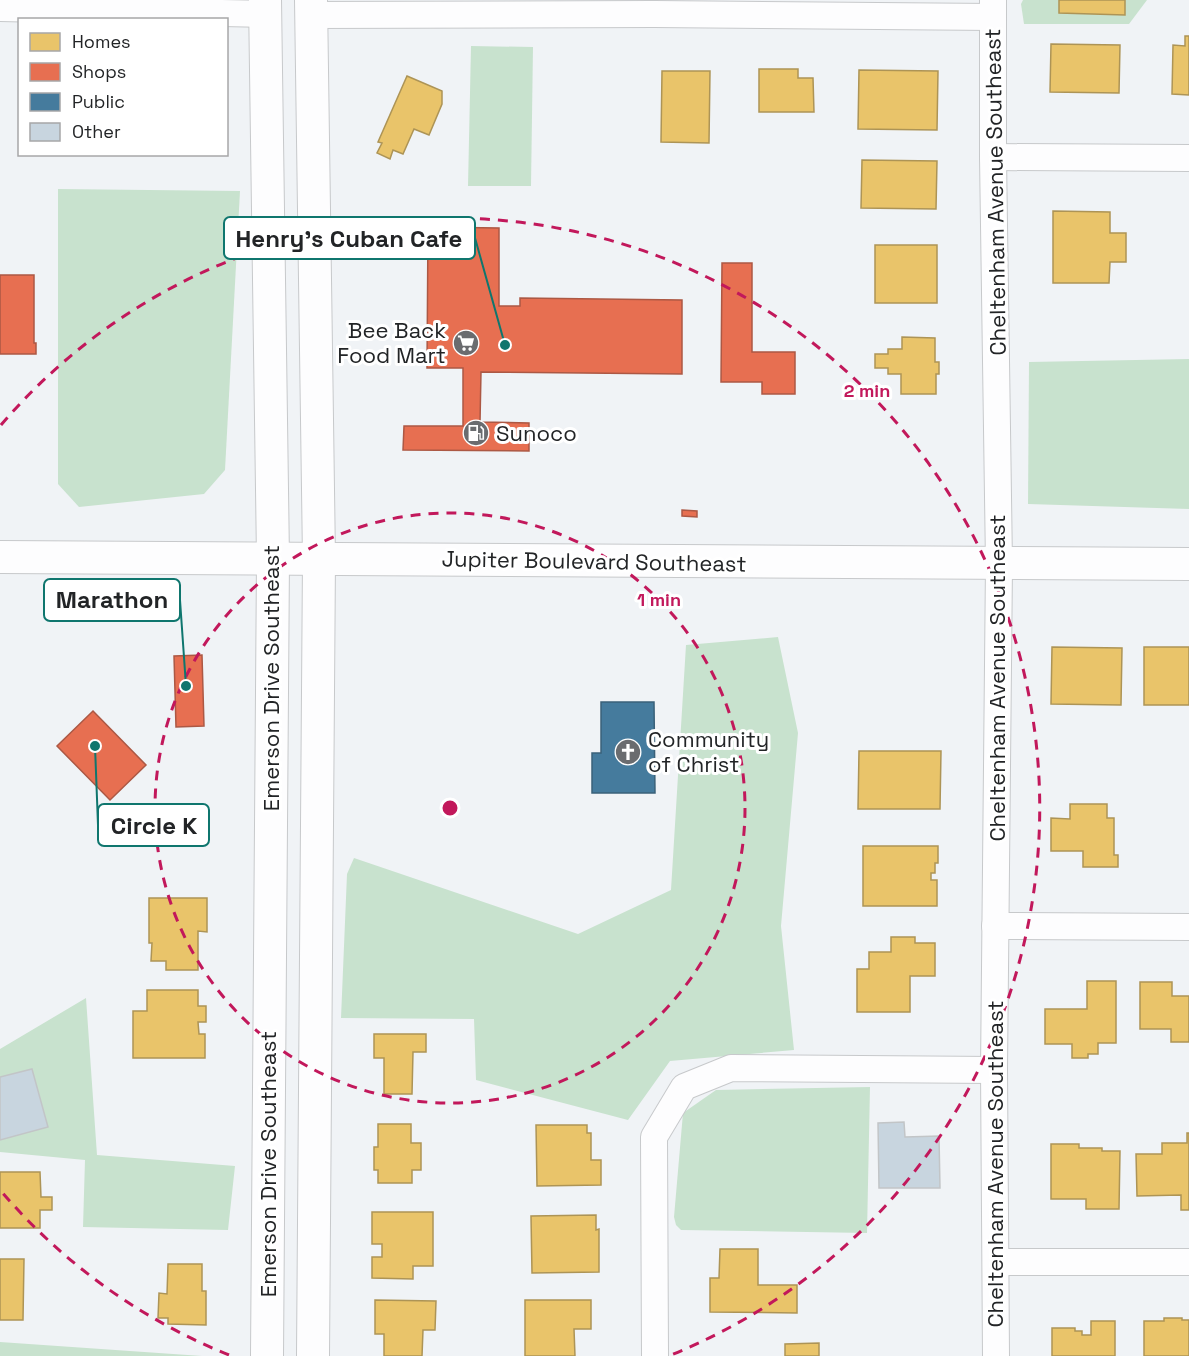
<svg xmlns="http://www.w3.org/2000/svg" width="1189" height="1356" font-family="'Space Grotesk',sans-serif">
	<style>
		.green { fill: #c8e2ce }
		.homes { fill: #e9c46a; stroke: #ad9456; stroke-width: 1.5 }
		.shops { fill: #e76f51; stroke: #ac5844; stroke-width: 1.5 }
		.public { fill: #457b9d; stroke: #3a6179; stroke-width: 1.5 }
		.building { fill: #c8d5df; stroke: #c2c5c7; stroke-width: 1.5 }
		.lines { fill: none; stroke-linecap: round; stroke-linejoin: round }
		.minor-casing { stroke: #c7c9cb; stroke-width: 28 }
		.tertiary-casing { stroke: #c7c9cb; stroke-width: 34 }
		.minor { stroke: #fdfdfe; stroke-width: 26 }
		.tertiary { stroke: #fdfdfe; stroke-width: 32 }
		.ring { fill: none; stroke: #c2185b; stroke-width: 3; stroke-dasharray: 10 8 }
		.labels { text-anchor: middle; stroke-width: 6; stroke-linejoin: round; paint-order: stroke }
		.street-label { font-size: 22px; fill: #222426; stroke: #fff }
		.poi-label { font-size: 22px; fill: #222426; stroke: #fff; text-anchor: start }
		.centre { fill: #c2185b; stroke: #fff; stroke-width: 3 }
		.ring-label { font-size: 18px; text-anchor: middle; font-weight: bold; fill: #c2185b; stroke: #fff; stroke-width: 6; stroke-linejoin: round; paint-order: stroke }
		.leader { fill: none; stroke: #0f766e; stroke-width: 2 }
		.callout-dot { fill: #0f766e; stroke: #fff; stroke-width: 2 }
		.callout { fill: #fff; stroke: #0f766e; stroke-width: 2 }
		.callout-label { font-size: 24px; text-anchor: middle; font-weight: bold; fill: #222426 }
	</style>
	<rect width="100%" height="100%" fill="#f0f3f6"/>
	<g class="green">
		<polygon points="1023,0 1147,0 1129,24 1024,24 1021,4"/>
		<polygon points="471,46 533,47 531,186 468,186"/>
		<polygon points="58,189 240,191 225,470 204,494 79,507 58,484"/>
		<polygon points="1189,359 1189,509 1028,504 1029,362"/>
		<polygon points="778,637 798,733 781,926 794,1050 670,1061 628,1120 476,1080 474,1019 341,1018 347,874 354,858 578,934 671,890 686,645"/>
		<polygon points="86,998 97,1155 235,1166 228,1230 83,1227 85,1160 0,1152 0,1049"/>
		<polygon points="870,1087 867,1233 681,1230 676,1225 674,1217 683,1113 716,1090"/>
		<polygon points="0,1342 202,1356 0,1356"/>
	</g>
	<g class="homes">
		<polygon points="1059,0 1125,0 1125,15 1059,13"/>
		<polygon points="1185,36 1189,36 1189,95 1172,94 1173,45 1185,46"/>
		<polygon points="1051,44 1120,45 1119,93 1050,92"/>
		<polygon points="759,69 798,69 798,78 813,78 814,112 759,112"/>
		<polygon points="859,70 938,71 937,130 858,129"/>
		<polygon points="662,71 710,71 709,143 661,142"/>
		<polygon points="407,76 442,91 442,104 429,135 414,129 403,154 393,150 390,159 377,153 382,143 378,142"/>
		<polygon points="862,160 937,161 936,209 861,208"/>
		<polygon points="1053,211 1110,212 1110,233 1126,233 1126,262 1110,262 1109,283 1053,283"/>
		<rect x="875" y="245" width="62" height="58"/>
		<polygon points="902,337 935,338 935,362 939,362 939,374 936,374 936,394 901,394 901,374 888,374 888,368 875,368 875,354 888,354 888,349 902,349"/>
		<polygon points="1052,647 1122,648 1121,705 1051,704"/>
		<rect x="1144" y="647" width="45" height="58"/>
		<polygon points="859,751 941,751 940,809 858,809"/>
		<polygon points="1070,804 1107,804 1107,818 1114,818 1114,855 1118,855 1118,867 1083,867 1083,851 1051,851 1051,818 1070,819"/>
		<polygon points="863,846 938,846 938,863 935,863 935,873 931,873 931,880 937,880 937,906 863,906"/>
		<polygon points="149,898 207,898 207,932 198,931 198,970 166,970 166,961 151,961 152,943 149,943"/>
		<polygon points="891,937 915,937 915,943 935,943 935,976 910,976 910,1012 857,1012 857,969 869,969 869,952 891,952"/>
		<polygon points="1087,981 1116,981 1116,1043 1098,1043 1098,1054 1088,1054 1088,1058 1072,1058 1072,1044 1045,1044 1045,1009 1087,1009"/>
		<polygon points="1140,982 1172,982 1172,996 1189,996 1189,1042 1171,1042 1171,1029 1140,1029"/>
		<polygon points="147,990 198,990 198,1006 206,1006 206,1022 198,1022 199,1034 205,1034 205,1058 133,1058 133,1011 147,1011"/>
		<polygon points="374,1034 426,1034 426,1052 413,1052 412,1094 384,1094 384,1058 374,1058"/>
		<polygon points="378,1124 411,1124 411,1143 421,1143 421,1170 412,1170 412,1183 378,1183 378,1170 374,1170 374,1147 378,1147"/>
		<polygon points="536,1125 587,1125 587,1133 591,1133 591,1160 601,1160 601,1185 537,1186"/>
		<polygon points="1187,1133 1189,1133 1189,1210 1181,1210 1181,1195 1137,1196 1136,1154 1162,1154 1162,1143 1187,1143"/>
		<polygon points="1051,1144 1079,1144 1079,1148 1102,1148 1102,1151 1120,1151 1119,1209 1086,1209 1086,1199 1051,1199"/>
		<polygon points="0,1172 40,1172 41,1197 52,1197 52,1210 40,1210 40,1228 0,1228"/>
		<polygon points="372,1212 433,1212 433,1266 413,1266 413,1279 372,1278 372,1257 382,1257 382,1244 372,1244"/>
		<polygon points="596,1215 596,1230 599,1229 599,1272 532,1273 531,1216"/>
		<polygon points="720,1249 758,1249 758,1285 797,1285 797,1313 710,1312 710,1278 719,1278"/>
		<polygon points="0,1259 24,1259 23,1320 0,1320"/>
		<polygon points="168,1264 202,1264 202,1291 206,1291 206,1325 168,1324 168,1318 158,1318 159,1293 167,1294"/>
		<polygon points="375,1300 436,1301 435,1330 423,1330 422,1356 384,1356 384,1334 375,1334"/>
		<polygon points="525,1300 591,1300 591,1329 574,1329 575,1356 525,1356"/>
		<polygon points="1164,1318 1182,1318 1182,1320 1189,1320 1189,1356 1144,1356 1144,1321 1164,1321"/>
		<polygon points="1091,1321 1115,1321 1115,1356 1052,1356 1052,1328 1075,1328 1075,1331 1082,1331 1082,1335 1091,1335"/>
		<polygon points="819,1343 819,1356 785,1356 785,1344"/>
	</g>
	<g class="shops">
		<polygon points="428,227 499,228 499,306 520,306 520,298 682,300 682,374 481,372 480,422 529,423 529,451 403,450 404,426 463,426 463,368 427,368"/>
		<polygon points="722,263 752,263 752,352 795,352 795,394 762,394 762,382 721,382"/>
		<polygon points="0,275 34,275 34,343 36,343 36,354 0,354"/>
		<polygon points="682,510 697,511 697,517 682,516"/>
		<polygon points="202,655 204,726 176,727 174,656"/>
		<polygon points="93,711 146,765 110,800 57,746"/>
	</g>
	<polygon class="public" points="601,702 654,702 655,793 592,793 592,753 601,753"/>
	<g class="building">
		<polygon points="32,1069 48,1127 0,1140 0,1077"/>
		<polygon points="904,1122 905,1137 939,1136 940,1188 879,1188 878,1123"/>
	</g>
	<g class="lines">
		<g class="minor-casing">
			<g id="minor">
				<polyline points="993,0 993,157 999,564 994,1070 996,1356"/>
				<polyline points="0,8 265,14"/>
				<polyline points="311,15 654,14 993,17"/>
				<polyline points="993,157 1189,158"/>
				<polyline points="995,926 1189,927"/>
				<polyline points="996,1262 1189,1262"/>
				<polyline points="655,1356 654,1137 684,1087 731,1068 994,1070"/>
			</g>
		</g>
		<g class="tertiary-casing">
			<g id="tertiary">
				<polyline points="265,0 273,559 267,1356"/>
				<polyline points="311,0 319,559 313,1356"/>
				<polyline points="0,557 1189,564"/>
			</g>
		</g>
		<use href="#minor" class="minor"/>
		<use href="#tertiary" class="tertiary"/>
	</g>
	<g class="ring">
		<circle cx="450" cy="808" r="295"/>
		<path d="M229 1355A590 590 0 0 1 1 1191M1 425A590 590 0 1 1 671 1355"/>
	</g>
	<defs>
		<g id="supermarket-disc" transform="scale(1.35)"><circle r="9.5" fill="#6a6c6f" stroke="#fff"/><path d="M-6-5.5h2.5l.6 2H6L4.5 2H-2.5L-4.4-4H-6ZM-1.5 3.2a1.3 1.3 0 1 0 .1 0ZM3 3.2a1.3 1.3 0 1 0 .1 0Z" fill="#fff"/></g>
		<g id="fuel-disc" transform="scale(1.35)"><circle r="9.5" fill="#6a6c6f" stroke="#fff"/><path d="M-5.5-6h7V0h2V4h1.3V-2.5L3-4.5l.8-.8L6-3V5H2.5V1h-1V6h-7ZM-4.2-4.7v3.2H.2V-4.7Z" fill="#fff"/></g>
		<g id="church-disc" transform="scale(1.35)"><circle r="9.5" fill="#6a6c6f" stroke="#fff"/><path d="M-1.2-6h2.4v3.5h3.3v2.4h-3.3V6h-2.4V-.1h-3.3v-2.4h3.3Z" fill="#fff"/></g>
	</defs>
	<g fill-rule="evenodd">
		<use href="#supermarket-disc" x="466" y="343"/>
		<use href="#fuel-disc" x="476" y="433"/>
		<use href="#church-disc" x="628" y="752"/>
	</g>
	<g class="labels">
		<g class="street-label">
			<text transform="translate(995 192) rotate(-91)" y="8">Cheltenham Avenue Southeast</text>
			<text transform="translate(594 561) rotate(1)" y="8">Jupiter Boulevard Southeast</text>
			<text transform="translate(271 678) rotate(-90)" y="8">Emerson Drive Southeast</text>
			<text transform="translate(997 678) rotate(-90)" y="8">Cheltenham Avenue Southeast</text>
			<text transform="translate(268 1164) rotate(-90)" y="8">Emerson Drive Southeast</text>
			<text transform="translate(995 1164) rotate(-90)" y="8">Cheltenham Avenue Southeast</text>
		</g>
		<g class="poi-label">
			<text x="446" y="338" text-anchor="end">Bee Back<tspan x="446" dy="25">Food Mart</tspan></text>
			<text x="496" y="441">Sunoco</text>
			<text x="648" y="747">Community<tspan x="648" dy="25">of Christ</tspan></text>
		</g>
	</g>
	<circle cx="450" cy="808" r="9" class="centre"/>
	<g class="ring-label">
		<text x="867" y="397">2 min</text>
		<text x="659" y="606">1 min</text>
	</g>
	<path class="leader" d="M505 345L475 238M186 686L180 600M95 746L98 825"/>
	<g class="callout-dot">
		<circle cx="505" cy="345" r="6"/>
		<circle cx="186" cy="686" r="6"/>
		<circle cx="95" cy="746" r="6"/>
	</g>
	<g class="callout">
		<rect x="224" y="217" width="251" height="42" rx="6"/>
		<rect x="44" y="579" width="136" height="42" rx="6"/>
		<rect x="98" y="804" width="111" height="42" rx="6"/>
	</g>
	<g class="callout-label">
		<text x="349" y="247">Henry's Cuban Cafe</text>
		<text x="112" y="608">Marathon</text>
		<text x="154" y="834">Circle K</text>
	</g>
	<rect x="18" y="18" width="210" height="138" fill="#ffffff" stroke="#a7a7a8" stroke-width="1.5"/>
	<rect x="30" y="33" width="30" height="18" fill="#e9c46a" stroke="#a7a7a8" stroke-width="1.5"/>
	<text x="72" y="48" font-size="18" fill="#222426">Homes</text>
	<rect x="30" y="63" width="30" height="18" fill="#e76f51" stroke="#a7a7a8" stroke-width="1.5"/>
	<text x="72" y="78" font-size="18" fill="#222426">Shops</text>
	<rect x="30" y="93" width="30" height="18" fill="#457b9d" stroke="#a7a7a8" stroke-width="1.5"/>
	<text x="72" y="108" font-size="18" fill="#222426">Public</text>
	<rect x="30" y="123" width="30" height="18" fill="#c8d5df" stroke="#a7a7a8" stroke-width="1.5"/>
	<text x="72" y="138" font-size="18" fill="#222426">Other</text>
</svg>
